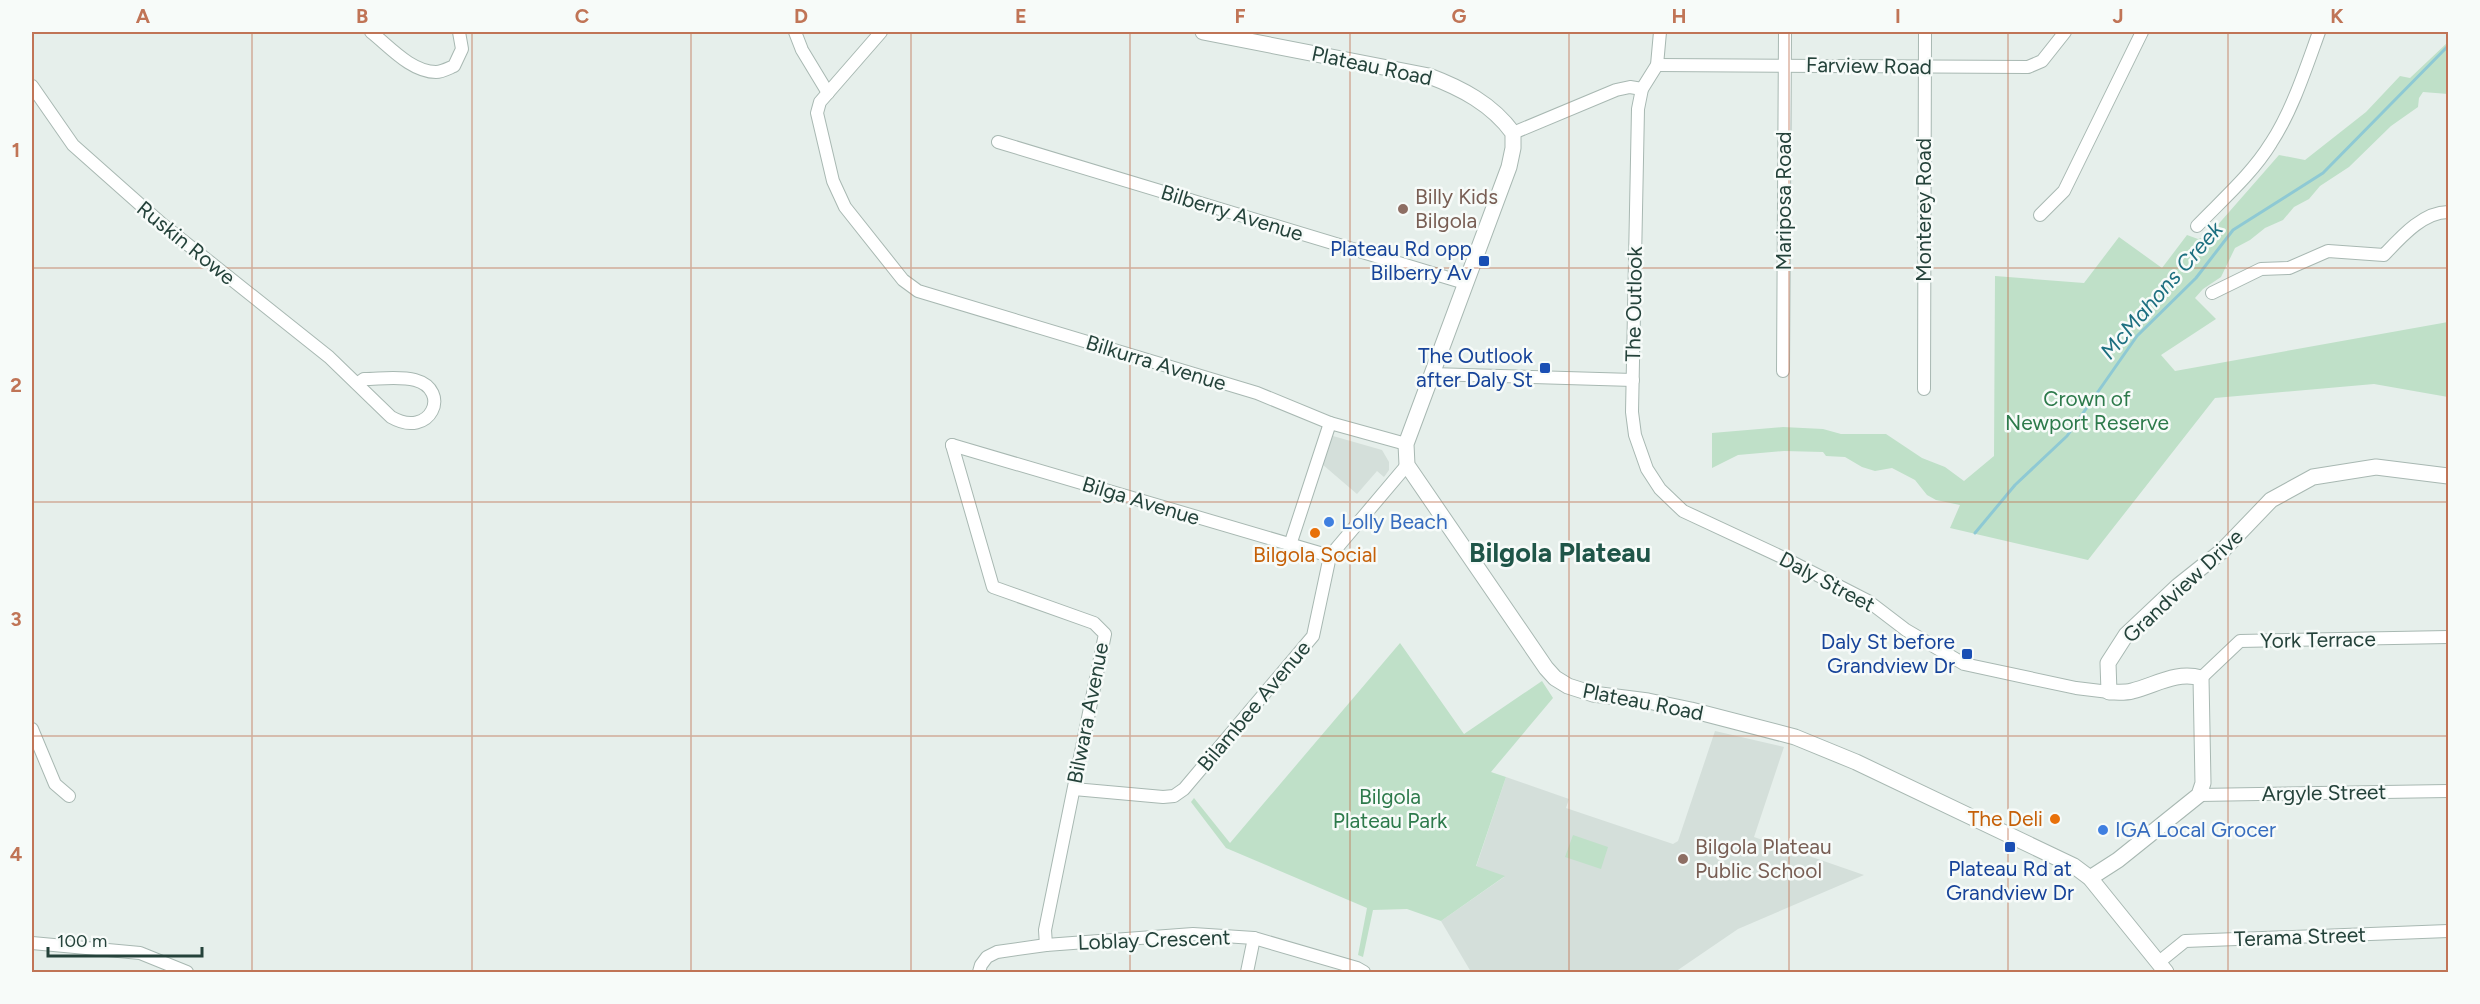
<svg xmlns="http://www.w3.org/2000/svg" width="2480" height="1004" font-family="Figtree,sans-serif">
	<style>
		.built { fill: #d4dfda }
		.green { fill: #bfe0c8 }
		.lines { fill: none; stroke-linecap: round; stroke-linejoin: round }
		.stream { stroke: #8ec9d4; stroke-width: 3 }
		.minor-casing { stroke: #a8b8b2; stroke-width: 14 }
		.tertiary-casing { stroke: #a8b8b2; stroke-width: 17 }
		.minor { stroke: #fff; stroke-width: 12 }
		.tertiary { stroke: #fff; stroke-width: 15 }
		.grid { fill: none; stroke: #c07456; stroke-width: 1.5; stroke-opacity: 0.55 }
		.education-dot { fill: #8d6e63; stroke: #f7fbf9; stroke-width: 2 }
		.transit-dot { fill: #1a4fb4; stroke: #f7fbf9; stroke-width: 2 }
		.shop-dot { fill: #3f7fe0; stroke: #f7fbf9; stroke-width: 2 }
		.food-dot { fill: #e8710a; stroke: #f7fbf9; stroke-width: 2 }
		.labels { text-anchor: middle; stroke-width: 5; stroke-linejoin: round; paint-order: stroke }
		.street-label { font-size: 21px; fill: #24423a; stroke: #f7fbf9 }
		.education-label { font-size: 21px; fill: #785e54; stroke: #f7fbf9; text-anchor: start }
		.transit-label { font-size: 21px; fill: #164399; stroke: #f7fbf9; text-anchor: end }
		.park-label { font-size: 21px; fill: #2d7a4b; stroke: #f7fbf9 }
		.shop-label { font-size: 21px; fill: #366cbe; stroke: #f7fbf9; text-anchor: start }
		.food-label { font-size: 21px; fill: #c56008; stroke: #f7fbf9 }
		.water-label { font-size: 22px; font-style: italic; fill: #1c6f80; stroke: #f7fbf9 }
		.district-label { font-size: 27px; font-weight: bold; fill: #1f5548; stroke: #f7fbf9 }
		.neatline { fill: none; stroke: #c07456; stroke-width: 2 }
		.grid-label { font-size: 20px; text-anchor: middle; font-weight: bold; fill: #c07456 }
	</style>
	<rect width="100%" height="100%" fill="#e6efeb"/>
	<g class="built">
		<polygon points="1333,436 1382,450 1389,462 1389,470 1384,477 1377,471 1357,494 1322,464"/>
		<polygon points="1715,731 1784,747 1754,837 1864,875 1738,929 1675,972 1471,972 1441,921 1504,877 1476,867 1506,777 1569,799 1566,808 1673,844 1678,841"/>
	</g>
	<g class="green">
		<polygon points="2448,42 2448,94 2423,92 2419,98 2418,107 2391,126 2349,167 2320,186 2309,199 2294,207 2283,220 2265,228 2250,240 2235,248 2221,277 2203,289 2195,298 2216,319 2161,355 2175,371 2448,322 2448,397 2374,384 2215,398 2088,560 1950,528 1960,505 1936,500 1927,495 1915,480 1892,468 1875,471 1862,467 1845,457 1826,456 1823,452 1784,451 1738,455 1712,468 1712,433 1783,427 1823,429 1841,434 1886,434 1922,458 1945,467 1964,481 1994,456 1995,276 2084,283 2119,237 2162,268 2187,235 2198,239 2208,236 2279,155 2305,160 2366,112 2400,76 2410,78"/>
		<polygon points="1400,643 1464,734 1542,681 1553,698 1491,772 1506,777 1476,866 1505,876 1441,921 1407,909 1373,910 1363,957 1358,955 1367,908 1226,848 1191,802 1194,798 1230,843"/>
		<polygon points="1573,835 1608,847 1601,869 1565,857"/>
	</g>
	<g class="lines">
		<polyline class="stream" points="1975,533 2015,485 2067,436 2137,336 2196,278 2233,230 2323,173 2448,46"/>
		<g class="minor-casing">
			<g id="minor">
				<path d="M371,32C389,46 411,72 436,72C442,72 449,68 454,66L462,49L459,32"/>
				<polyline points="795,32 802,50 828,93"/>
				<polyline points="881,32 820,102 817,113 833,181 845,207 903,280 918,291 1257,393 1330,423 1406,444"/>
				<polyline points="1660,32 1657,65 1642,89 1638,109 1632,412 1635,435 1647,469 1660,489 1683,511 1786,559 1868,601 1906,630 1964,664 2076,688 2109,692"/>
				<polyline points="1657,65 2028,67 2042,61 2065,32"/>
				<path d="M32,86L73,145L162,224L329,357L391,417C431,440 452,390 415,380C400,376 379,379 364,379L357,384"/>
				<polyline points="1513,133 1616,90 1630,87 1642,89"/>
				<polyline points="998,142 1465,283"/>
				<polyline points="2040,215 2064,191 2142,32"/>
				<path d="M2197,226C2222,200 2252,174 2271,143C2292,111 2306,68 2319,32"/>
				<path d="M2212,293L2261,269L2289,268L2328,251L2384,255C2401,237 2423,212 2448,212"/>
				<polyline points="1783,371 1785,32"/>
				<polyline points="1431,374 1633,380"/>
				<polyline points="1924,389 1925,32"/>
				<polyline points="952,445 993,587 1094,623 1105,634 1045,930 1046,945"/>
				<polyline points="952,445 1330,556"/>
				<polyline points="1290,545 1330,423"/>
				<polyline points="2201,678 2240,641 2448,637"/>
				<polyline points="32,729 55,784 69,796"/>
				<polyline points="1074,789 1163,797 1174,796 1184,789 1313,636 1330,556 1407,465"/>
				<polyline points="2199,795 2448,791"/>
				<polyline points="32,943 140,953 187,972"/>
				<polyline points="2159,962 2185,941 2448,931"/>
				<polyline points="979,972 981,965 987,957 997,952 1046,945 1193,934 1254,938 1357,968 1364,972"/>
				<polyline points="1247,972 1254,938"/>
			</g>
		</g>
		<g class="tertiary-casing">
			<g id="tertiary">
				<path d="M1203,32L1429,76C1461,88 1492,104 1513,133V148L1509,167L1406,444L1407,465L1546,668L1555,678L1568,686L1593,694L1648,701L1691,710L1795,737L1856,762L2074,866L2090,878L2166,972"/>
				<path d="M2090,878L2118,860L2199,795L2203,783L2201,678C2176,671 2156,685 2132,691C2125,693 2116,692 2109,692L2108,663L2126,635L2178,586L2222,551L2271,500L2313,477L2376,467L2448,476"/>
			</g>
		</g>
		<use href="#minor" class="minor"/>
		<use href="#tertiary" class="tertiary"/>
	</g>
	<path class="grid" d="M252,32V972M472,32V972M691,32V972M911,32V972M1130,32V972M1350,32V972M1569,32V972M1789,32V972M2008,32V972M2228,32V972M32,268H2448M32,502H2448M32,736H2448"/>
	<g class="education-dot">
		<circle cx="1403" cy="209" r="6"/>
		<circle cx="1683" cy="859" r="6"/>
	</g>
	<g class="transit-dot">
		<rect x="1478" y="255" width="12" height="12" rx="3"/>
		<rect x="1539" y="362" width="12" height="12" rx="3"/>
		<rect x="1961" y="648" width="12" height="12" rx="3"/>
		<rect x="2004" y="841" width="12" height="12" rx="3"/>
	</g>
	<g class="shop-dot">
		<circle cx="1329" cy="522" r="6"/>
		<circle cx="2103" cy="830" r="6"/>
	</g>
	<g class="food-dot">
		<circle cx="1315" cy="533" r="6"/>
		<circle cx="2055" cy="819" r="6"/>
	</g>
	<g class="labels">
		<g class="street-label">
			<text transform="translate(1372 66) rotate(12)" y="7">Plateau Road</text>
			<text transform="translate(1869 66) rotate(1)" y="7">Farview Road</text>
			<text transform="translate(1784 201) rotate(-90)" y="7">Mariposa Road</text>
			<text transform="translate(1924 210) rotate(-90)" y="7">Monterey Road</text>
			<text transform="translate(1232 213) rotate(17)" y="7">Bilberry Avenue</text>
			<text transform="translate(186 243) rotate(39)" y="7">Ruskin Rowe</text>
			<text transform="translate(1634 304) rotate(-89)" y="7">The Outlook</text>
			<text transform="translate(1156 363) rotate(17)" y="7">Bilkurra Avenue</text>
			<text transform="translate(1141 501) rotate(17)" y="7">Bilga Avenue</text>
			<text transform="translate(1827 582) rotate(28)" y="7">Daly Street</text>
			<text transform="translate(2183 586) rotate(-43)" y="7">Grandview Drive</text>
			<text transform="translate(2318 640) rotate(-1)" y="7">York Terrace</text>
			<text transform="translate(1643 702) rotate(11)" y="7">Plateau Road</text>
			<text transform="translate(1254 706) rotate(-50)" y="7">Bilambee Avenue</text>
			<text transform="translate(1088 713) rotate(-79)" y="7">Bilwara Avenue</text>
			<text transform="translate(2324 793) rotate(-1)" y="7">Argyle Street</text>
			<text transform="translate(2300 937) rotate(-2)" y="7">Terama Street</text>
			<text transform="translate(1154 940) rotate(-2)" y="7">Loblay Crescent</text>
		</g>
		<g class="education-label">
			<text x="1415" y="204">Billy Kids<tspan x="1415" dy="24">Bilgola</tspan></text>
			<text x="1695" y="854">Bilgola Plateau<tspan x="1695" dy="24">Public School</tspan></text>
		</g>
		<g class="transit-label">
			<text x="1472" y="256">Plateau Rd opp<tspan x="1472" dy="24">Bilberry Av</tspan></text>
			<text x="1533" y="363">The Outlook<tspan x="1533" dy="24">after Daly St</tspan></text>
			<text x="1955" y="649">Daly St before<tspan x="1955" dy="24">Grandview Dr</tspan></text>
			<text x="2010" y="876" text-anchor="middle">Plateau Rd at<tspan x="2010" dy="24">Grandview Dr</tspan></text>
		</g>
		<g class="park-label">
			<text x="2087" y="406">Crown of<tspan x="2087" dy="24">Newport Reserve</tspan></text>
			<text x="1390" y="804">Bilgola<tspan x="1390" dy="24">Plateau Park</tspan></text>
		</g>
		<g class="shop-label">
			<text x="1341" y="529">Lolly Beach</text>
			<text x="2115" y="837">IGA Local Grocer</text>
		</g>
		<g class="food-label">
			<text x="1315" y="562">Bilgola Social</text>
			<text x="2043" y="826" text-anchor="end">The Deli</text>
		</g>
		<g class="water-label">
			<text transform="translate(2161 290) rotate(-49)" y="8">McMahons Creek</text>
		</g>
		<g class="district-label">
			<text x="1560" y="562">Bilgola Plateau</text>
		</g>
	</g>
	<rect width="2480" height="1004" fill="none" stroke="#f7fbf9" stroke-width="66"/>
	<path d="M48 947v9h154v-9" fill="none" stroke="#24423a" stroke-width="3"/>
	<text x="57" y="947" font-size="18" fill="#24423a" stroke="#f7fbf9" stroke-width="4.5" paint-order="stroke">100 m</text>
	<rect x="33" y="33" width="2414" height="938" class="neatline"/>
	<g class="grid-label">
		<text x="143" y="23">A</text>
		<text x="362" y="23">B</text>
		<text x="582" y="23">C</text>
		<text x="801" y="23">D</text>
		<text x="1021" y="23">E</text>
		<text x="1240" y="23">F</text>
		<text x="1459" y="23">G</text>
		<text x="1679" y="23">H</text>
		<text x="1898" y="23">I</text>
		<text x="2118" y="23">J</text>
		<text x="2337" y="23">K</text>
		<text x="16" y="157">1</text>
		<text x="16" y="392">2</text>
		<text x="16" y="626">3</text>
		<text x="16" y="861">4</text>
	</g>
</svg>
